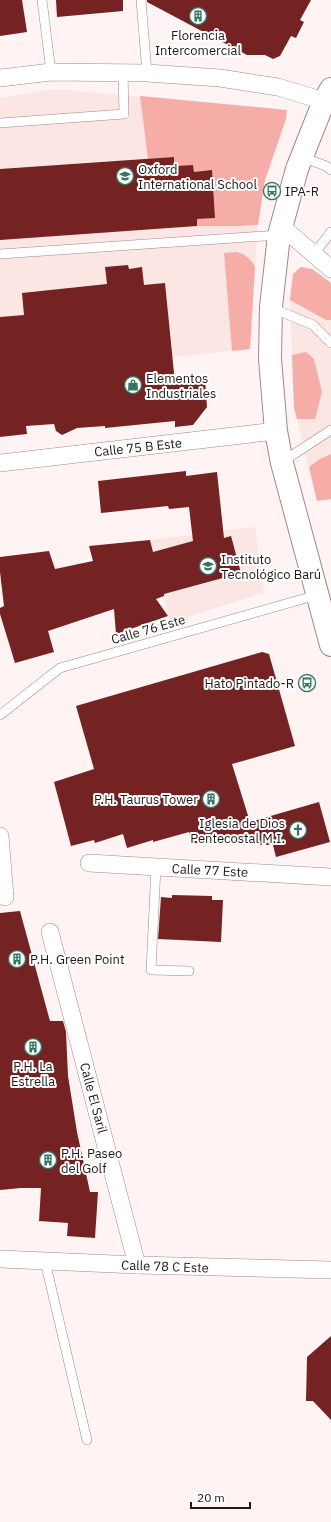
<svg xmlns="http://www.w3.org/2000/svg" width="331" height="1522" font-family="'IBM Plex Sans',sans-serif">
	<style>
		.built { fill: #fbe6e4 }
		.green { fill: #f7ada7 }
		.building { fill: #742222 }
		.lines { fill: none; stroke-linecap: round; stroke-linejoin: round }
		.lane-casing { stroke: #9f8987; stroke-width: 10 }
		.street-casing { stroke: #9f8987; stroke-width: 18 }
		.secondary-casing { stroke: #9f8987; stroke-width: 24 }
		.lane { stroke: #fff; stroke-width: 9 }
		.street { stroke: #fff; stroke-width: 17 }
		.secondary { stroke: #fff; stroke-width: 22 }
		.labels { text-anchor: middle; stroke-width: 4; stroke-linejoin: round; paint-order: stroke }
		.poi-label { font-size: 13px; fill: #211918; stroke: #fff; text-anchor: start }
		.street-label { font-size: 13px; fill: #211918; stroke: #fff }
	</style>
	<rect width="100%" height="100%" fill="#fff4f3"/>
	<g class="built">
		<polygon points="56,89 275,109 240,226 258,225 250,349 0,375 0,98"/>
		<polygon points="301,267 312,269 331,283 331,499 317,501 294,408 290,300 293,274"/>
		<polygon points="255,527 264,593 170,622 150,540"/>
	</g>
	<g class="green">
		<polygon points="140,96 287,110 286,119 265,180 258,225 240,226 197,226 197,219 215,218 212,171 194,172 193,165 174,166 174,157 148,159"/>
		<path d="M236,252C245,254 250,258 255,267L250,349L232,351L224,253Z"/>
		<polygon points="301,267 312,269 331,283 331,320 326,320 290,300 293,274"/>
		<polygon points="306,352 314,359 322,392 315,419 297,419 294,408 292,355"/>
		<polygon points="331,454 331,499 317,501 309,467 320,459"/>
	</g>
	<g class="building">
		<polygon points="0,0 22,0 27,32 0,36"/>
		<polygon points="56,0 123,0 123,11 57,17"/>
		<polygon points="147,0 311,0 300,20 304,22 296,38 291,36 280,56 273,59 265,55 247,55 147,2"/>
		<polygon points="174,157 174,166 193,165 194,172 212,170 215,218 197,219 197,226 0,240 0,169"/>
		<polygon points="128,265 129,269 142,267 144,285 165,283 175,383 205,380 207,407 193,425 175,427 175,421 105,428 105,426 77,428 62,435 56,431 54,424 26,426 27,434 0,437 0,317 24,315 22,293 107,284 105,267"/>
		<polygon points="186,471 186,476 217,472 224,538 231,536 241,573 164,594 164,596 156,599 168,616 116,634 114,609 48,631 54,652 15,663 0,614 0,608 4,606 0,572 0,557 49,551 55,569 93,561 89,546 150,540 153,552 193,541 189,507 169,509 168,506 101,513 98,481"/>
		<polygon points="262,652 269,654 295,746 232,764 250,822 319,802 330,842 276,857 273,845 192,843 189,832 153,842 153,840 127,848 123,834 95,843 94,840 71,846 54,782 94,769 76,706"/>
		<polygon points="172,895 212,896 212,900 223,900 221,942 158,939 161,897 172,898"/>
		<polygon points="20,911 50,1021 63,1021 66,1032 68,1076 77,1132 90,1192 98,1192 95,1238 67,1236 68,1223 39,1221 41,1188 21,1188 0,1190 0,913"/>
		<polygon points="331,1336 331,1420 313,1401 306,1401 307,1357"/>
	</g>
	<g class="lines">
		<g class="lane-casing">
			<g id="lane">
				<polyline points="42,0 51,72"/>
				<polyline points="141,0 147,73"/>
				<polyline points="0,123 124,114 123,72"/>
				<polyline points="302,157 326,166 331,170"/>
				<polyline points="0,254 279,235"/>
				<polyline points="314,254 331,232"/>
				<polyline points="272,308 313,325 331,343"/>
				<polyline points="282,462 331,430"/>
				<polyline points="0,715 60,668 317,595"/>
				<polyline points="156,867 151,970 189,971"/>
				<polyline points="45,1261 87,1440"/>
			</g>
		</g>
		<g class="street-casing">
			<g id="street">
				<polyline points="0,78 51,72 147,73 220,78 278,87 324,101"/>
				<polyline points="281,226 331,269"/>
				<polyline points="0,463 276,431"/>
				<polyline points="0,836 5,897"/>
				<polyline points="89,863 331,877"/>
				<polyline points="50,932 137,1265"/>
				<polyline points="0,1259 137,1265 331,1270"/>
			</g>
		</g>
		<g class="secondary-casing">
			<polyline id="secondary" points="331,89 324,101 297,169 279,235 271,307 270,359 276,431 282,463 331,645"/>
		</g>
		<use href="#lane" class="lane"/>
		<use href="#street" class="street"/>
		<use href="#secondary" class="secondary"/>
	</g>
	<defs>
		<g id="building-ring" transform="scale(0.9)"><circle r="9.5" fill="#fff" stroke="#347564" stroke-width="1.5"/><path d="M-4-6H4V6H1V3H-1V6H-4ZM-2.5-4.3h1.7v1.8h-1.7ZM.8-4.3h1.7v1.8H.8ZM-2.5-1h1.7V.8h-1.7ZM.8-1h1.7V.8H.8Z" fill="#347564"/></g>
		<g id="university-ring" transform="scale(0.9)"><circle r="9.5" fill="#fff" stroke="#347564" stroke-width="1.5"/><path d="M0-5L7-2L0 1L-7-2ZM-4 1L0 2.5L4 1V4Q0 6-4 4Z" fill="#347564"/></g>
		<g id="bus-ring" transform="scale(0.9)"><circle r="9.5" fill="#fff" stroke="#347564" stroke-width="1.5"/><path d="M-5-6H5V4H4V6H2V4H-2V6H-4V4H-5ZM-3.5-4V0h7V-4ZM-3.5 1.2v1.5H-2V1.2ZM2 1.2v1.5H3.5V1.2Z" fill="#347564"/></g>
		<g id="shop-ring" transform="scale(0.9)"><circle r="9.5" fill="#fff" stroke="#347564" stroke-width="1.5"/><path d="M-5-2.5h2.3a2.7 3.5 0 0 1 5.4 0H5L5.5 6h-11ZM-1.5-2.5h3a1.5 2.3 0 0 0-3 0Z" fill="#347564"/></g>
		<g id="school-ring" transform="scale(0.9)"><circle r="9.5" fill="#fff" stroke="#347564" stroke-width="1.5"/><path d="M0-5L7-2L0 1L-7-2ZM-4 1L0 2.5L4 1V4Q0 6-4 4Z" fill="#347564"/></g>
		<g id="church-ring" transform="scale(0.9)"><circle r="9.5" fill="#fff" stroke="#347564" stroke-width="1.5"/><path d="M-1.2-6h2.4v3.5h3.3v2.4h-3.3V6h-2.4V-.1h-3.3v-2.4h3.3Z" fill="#347564"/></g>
	</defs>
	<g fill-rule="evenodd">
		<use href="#building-ring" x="198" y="16"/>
		<use href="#university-ring" x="125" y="176"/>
		<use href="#bus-ring" x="272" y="191"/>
		<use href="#shop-ring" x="133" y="385"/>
		<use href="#school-ring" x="208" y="566"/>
		<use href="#bus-ring" x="307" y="683"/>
		<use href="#building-ring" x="211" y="799"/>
		<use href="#church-ring" x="298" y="830"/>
		<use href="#building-ring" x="17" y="959"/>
		<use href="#building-ring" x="33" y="1047"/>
		<use href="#building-ring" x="48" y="1160"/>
	</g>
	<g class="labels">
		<g class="poi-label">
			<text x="198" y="40" text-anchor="middle">Florencia<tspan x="198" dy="15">Intercomercial</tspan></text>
			<text x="138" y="174">Oxford<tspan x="138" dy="15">International School</tspan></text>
			<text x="285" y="196">IPA-R</text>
			<text x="146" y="383">Elementos<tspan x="146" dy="15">Industriales</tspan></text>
			<text x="221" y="564">Instituto<tspan x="221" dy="15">Tecnológico Barú</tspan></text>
			<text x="294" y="688" text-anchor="end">Hato Pintado-R</text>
			<text x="198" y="804" text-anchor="end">P.H. Taurus Tower</text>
			<text x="285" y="828" text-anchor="end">Iglesia de Dios<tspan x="285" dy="15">Pentecostal M.I.</tspan></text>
			<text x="30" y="964">P.H. Green Point</text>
			<text x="33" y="1071" text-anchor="middle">P.H. La<tspan x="33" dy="15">Estrella</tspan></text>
			<text x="61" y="1158">P.H. Paseo<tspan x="61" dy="15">del Golf</tspan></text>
		</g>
		<g class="street-label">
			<text transform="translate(138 447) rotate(-6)" y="5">Calle 75 B Este</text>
			<text transform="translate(148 629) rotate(-16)" y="5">Calle 76 Este</text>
			<text transform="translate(210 870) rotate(3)" y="5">Calle 77 Este</text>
			<text transform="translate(94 1098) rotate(75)" y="5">Calle El Saril</text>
			<text transform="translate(165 1266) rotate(2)" y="5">Calle 78 C Este</text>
		</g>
	</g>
	<path d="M191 1502v6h59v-6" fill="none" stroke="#211918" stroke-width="2"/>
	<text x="197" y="1502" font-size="12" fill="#211918" stroke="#ffffff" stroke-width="3" paint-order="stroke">20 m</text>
</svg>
